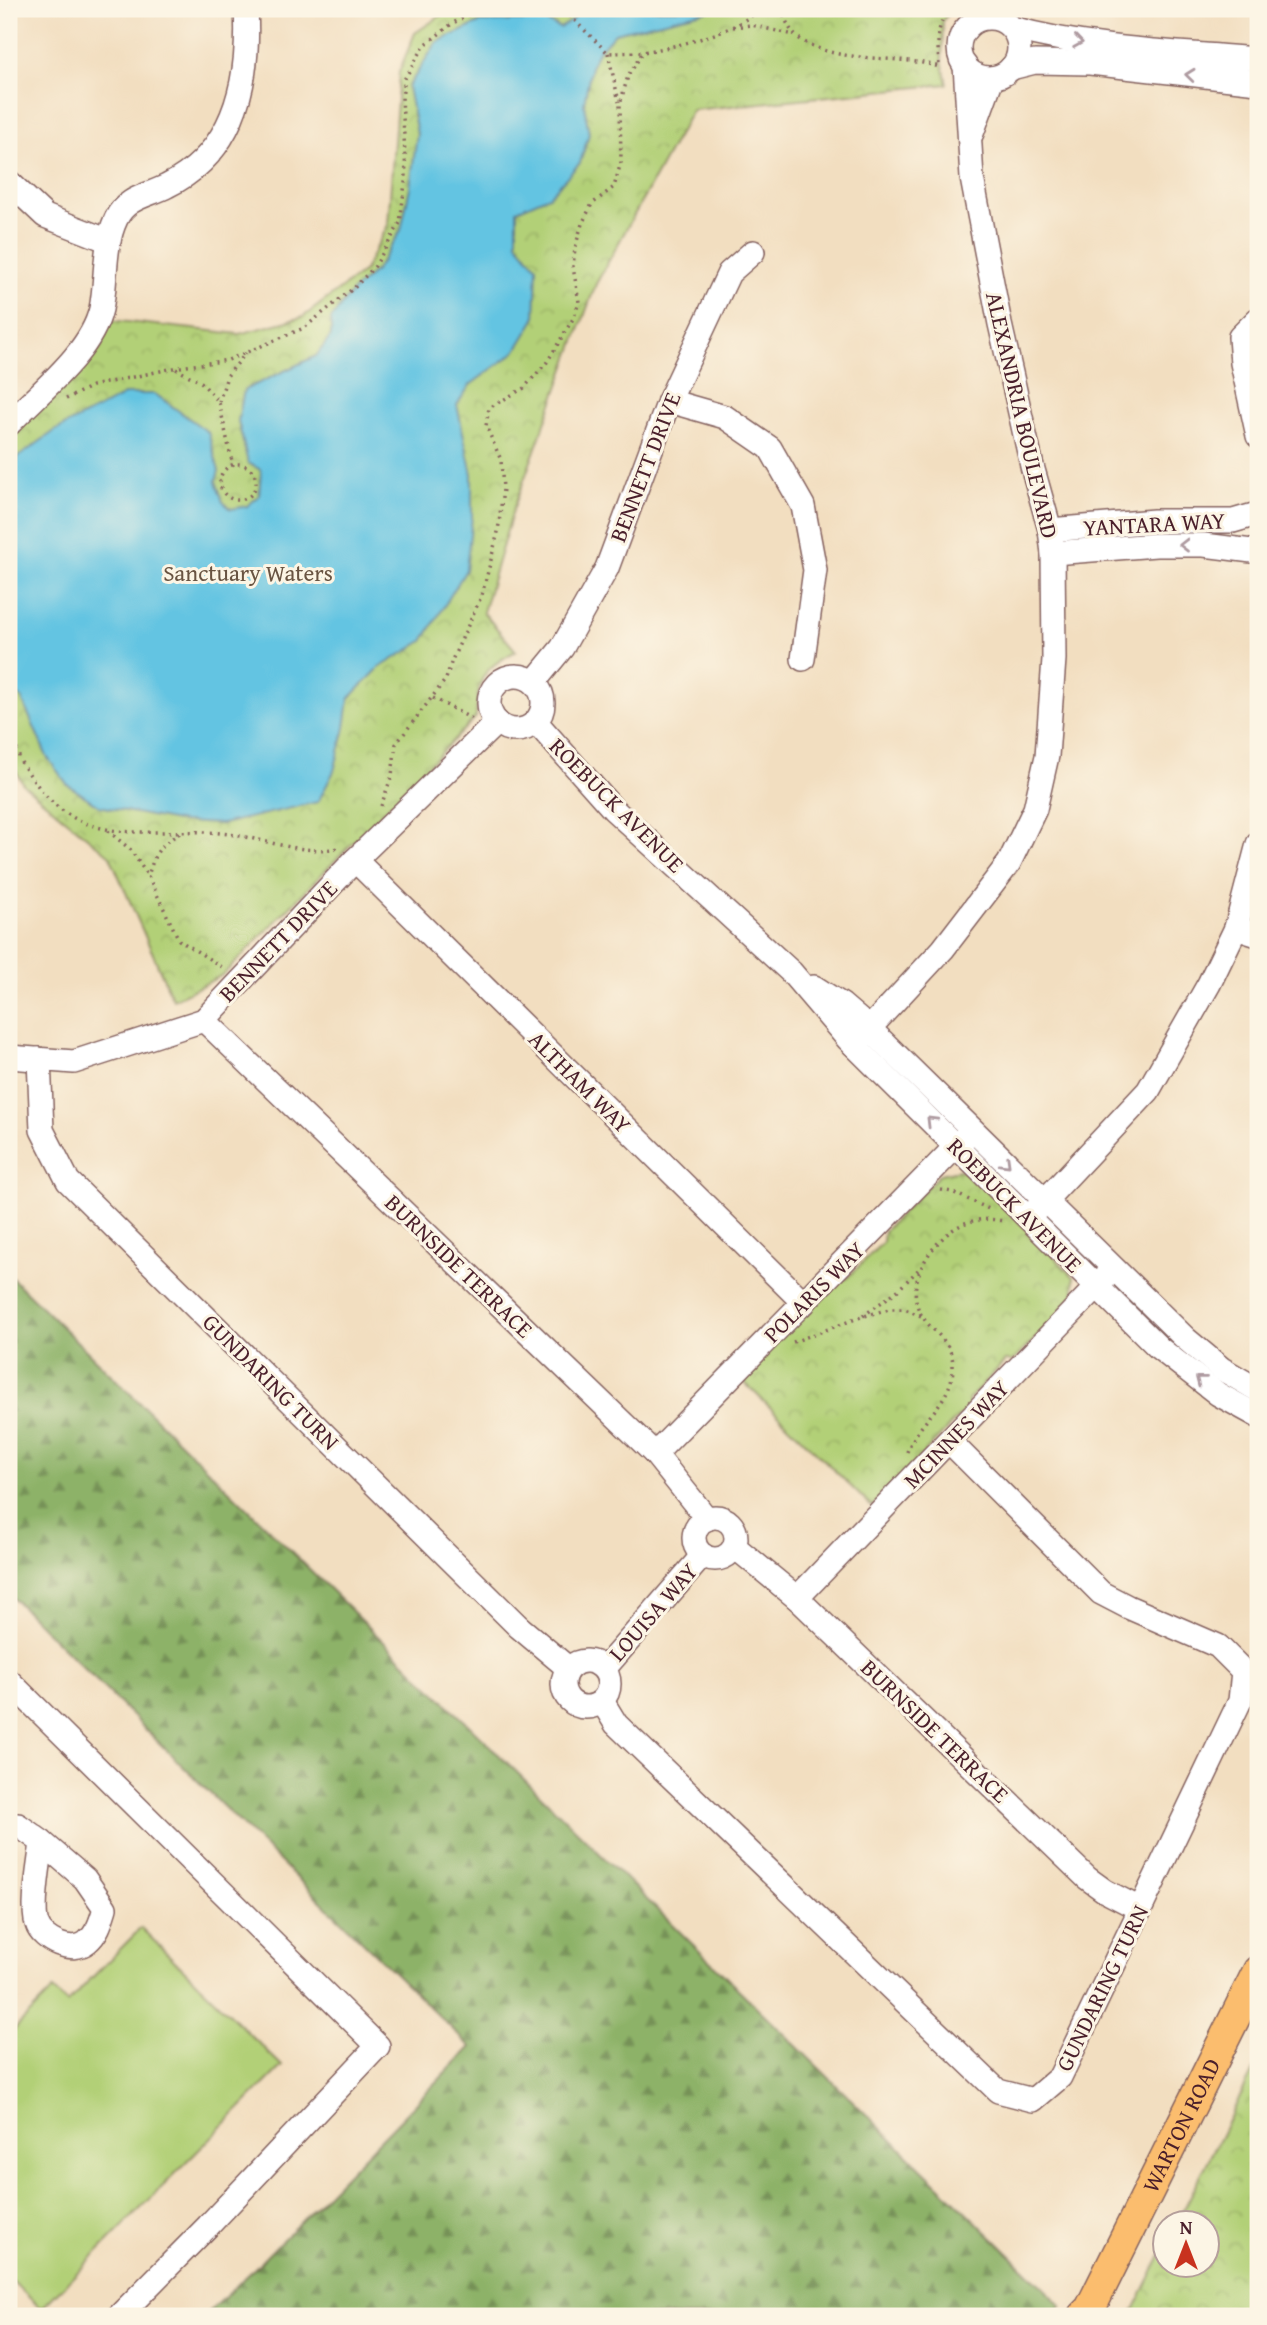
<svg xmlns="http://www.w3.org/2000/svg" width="1267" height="2325" font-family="'Gentium Book Plus',serif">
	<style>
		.grass { fill: #b2d077; stroke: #7e7851; stroke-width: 2 }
		.forest { fill: url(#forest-firs); stroke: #6c684a; stroke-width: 2 }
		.park { fill: url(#park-crowns); stroke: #7e7851; stroke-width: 2 }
		.water { fill: #64c4e2; stroke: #577286; stroke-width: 2 }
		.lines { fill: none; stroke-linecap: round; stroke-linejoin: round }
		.minor-casing { stroke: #85625f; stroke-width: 26 }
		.major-casing { stroke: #85625f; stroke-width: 33 }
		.path { stroke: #85625f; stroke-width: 3.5; stroke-dasharray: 2 5; stroke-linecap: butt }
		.minor { stroke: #fff; stroke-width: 23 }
		.major { stroke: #fbbd6e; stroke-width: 30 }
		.oneway { stroke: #ae9aa0 }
		.labels { text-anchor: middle; stroke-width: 6; stroke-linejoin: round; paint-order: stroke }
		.street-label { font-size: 23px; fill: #4a1f2b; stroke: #fcf5e5 }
		.park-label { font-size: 23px; fill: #695442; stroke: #fcf5e5 }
	</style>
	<defs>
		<pattern id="forest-firs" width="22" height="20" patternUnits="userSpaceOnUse" patternTransform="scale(1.75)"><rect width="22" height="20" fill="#8db268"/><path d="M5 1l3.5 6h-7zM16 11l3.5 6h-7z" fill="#759056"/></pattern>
		<pattern id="park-crowns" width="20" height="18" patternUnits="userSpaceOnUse" patternTransform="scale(1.75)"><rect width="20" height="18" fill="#b2d077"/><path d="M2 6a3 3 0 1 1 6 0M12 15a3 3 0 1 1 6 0" fill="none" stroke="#9bb267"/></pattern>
	</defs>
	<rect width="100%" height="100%" fill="#fcf5e5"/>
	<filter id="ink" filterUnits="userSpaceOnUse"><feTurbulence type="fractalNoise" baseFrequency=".0143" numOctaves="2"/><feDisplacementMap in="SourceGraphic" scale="14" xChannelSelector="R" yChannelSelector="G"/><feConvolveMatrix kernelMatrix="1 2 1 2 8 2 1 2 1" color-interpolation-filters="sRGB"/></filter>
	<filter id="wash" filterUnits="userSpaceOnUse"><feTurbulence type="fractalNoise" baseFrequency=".00686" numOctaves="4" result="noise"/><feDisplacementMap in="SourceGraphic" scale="28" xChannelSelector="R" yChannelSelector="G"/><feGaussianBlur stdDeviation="1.57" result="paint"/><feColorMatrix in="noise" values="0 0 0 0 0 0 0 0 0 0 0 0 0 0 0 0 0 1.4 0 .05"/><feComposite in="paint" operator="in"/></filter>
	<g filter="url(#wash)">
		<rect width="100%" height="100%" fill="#f2dec0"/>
		<polygon class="grass" points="141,1928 282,2066 41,2309 9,2278 9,2035 53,1990 67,2003"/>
		<polygon class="forest" points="9,1275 1062,2306 1052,2316 204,2316 250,2273 471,2047 230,1813 9,1594"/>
		<g class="park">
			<path d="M451,9H953L943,20L942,61L947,84L692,110L596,284L513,510L483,612L516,651C481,670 478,678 476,717L223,975L173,1000L110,856L23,784L9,758V439L100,348L110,320L239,334L303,317L364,271L388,225L399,72L415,33Z"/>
			<polygon points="959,1170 973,1175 1074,1277 1074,1292 1069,1305 1013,1361 1005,1361 968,1400 969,1406 872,1507 740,1378 837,1279 846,1279 883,1242 884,1231 940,1174"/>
			<polygon points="1258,2061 1258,2316 1131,2316 1165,2247 1166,2266 1208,2266 1208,2224 1177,2223"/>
		</g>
		<polygon class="water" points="579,9 711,9 707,11 615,33 597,53 591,67 584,103 589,134 580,163 549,196 517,210 517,243 537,267 535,319 515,352 470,385 457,405 472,474 472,517 466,570 423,641 379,668 349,699 345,728 334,771 318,802 222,824 182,822 99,806 67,784 47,757 21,697 9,687 9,485 18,457 56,430 126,394 155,394 208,432 219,471 216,481 223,502 231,509 247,506 259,496 261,470 248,463 238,421 244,390 316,356 331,336 331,319 352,292 376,270 401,230 410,187 417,134 408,87 437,42 481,22 544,20 560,28 574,19"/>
	</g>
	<g filter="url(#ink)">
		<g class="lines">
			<g class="minor-casing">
				<g id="minor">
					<circle cx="989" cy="48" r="30"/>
					<path d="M1012,28C1092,50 1176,52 1258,59"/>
					<polyline points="1011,68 1035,62 1090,63 1258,82"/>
					<polyline points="972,133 992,78"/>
					<polyline points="9,182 45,216 109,241"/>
					<polyline points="1258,319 1240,337 1242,363 1258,436"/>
					<polyline points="669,401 725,417 770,448 803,506 815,570 803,659"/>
					<path d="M9,424C39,392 91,353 101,309C107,280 103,246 116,219C126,197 148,196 167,186C236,152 250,79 246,9"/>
					<polyline points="1050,530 1154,521 1233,521 1257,514"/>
					<polyline points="1053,553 1156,545 1204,545 1252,551"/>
					<circle cx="516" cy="703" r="27"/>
					<polyline points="534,682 562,648 607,568 669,401 729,273 753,252"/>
					<polyline points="536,722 613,809 791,972 848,1039 1159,1348 1218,1394 1258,1416"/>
					<polyline points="355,860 804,1303"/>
					<polyline points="1236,928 1258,935"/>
					<polyline points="814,987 842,1005 870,1029 1186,1339 1222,1369 1258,1390"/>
					<polyline points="204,1020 655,1454 707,1519"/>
					<polyline points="854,1045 943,949 1009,863 1035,809 1047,756 1054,659 1053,553 1050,530 1032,466 1000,324 972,178 965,65"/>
					<polyline points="9,1057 74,1062 204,1020 355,860 497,722"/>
					<polyline points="39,1059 42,1130 68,1181 519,1627 568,1668"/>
					<polyline points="1036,1210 1148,1091 1209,984 1236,928 1258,844"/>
					<polyline points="655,1454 966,1136"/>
					<circle cx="715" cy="1538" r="21"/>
					<polyline points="735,1547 797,1598 1087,1878 1105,1891 1140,1909"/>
					<polyline points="797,1598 1108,1275"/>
					<circle cx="586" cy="1684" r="23"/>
					<polyline points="604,1669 703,1555"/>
					<polyline points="9,1681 378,2046 208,2226 119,2316"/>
					<polyline points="602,1701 616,1724 998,2091 1033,2100 1060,2077 1240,1701 1243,1671 1218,1646 1128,1607 1101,1593 949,1441"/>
					<path d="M9,1826L18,1825L42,1842L85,1879L105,1908C101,1921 98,1933 87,1942C73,1954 42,1941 37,1924C31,1907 40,1862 42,1842"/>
				</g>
			</g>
			<g class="major-casing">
				<g id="major">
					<path id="s1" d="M1083,2316L1090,2309L1258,1971"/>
				</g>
			</g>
			<g class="path">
				<polyline points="544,9 571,17"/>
				<polyline points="567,9 571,17 608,53 643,52"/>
				<path d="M781,9C785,18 789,30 797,37C836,66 896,53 939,67C938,46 935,26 949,9"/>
				<polyline points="733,27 751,25 794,35"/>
				<polyline points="608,53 619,102"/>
				<polyline points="176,369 201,382 219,402 233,466"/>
				<polyline points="66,399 92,386 174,368 228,360 304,328 355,287 375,266 400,223 406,175 402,97 405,78 425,45 453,23 480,9"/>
				<polyline points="219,402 227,376 246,353"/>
				<circle cx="238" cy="482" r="18"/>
				<polyline points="433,698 472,719"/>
				<path d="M9,729C15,740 17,753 22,764C26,770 31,776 35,782C86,854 154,824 228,834C266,839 299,855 339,848"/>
				<polyline points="508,742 515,739 524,740"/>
				<path d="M381,806L392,775L396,744L446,679L452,660L482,595L498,532L503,489L501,460L486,426L489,408L524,388L547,362L574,317L579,302L573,267L575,248L582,224L592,204L614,187L621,162L620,104L628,76L643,52C679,46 734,33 760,9"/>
				<polyline points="108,831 130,849 148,876"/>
				<path d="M180,833C158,846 155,853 148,876L179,940L225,969"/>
				<polyline points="941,1190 952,1192 989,1209"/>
				<polyline points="863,1316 898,1290 921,1267"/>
				<polyline points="793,1342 861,1317 889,1309 905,1309 921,1316"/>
				<path d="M907,1452C918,1421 952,1403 953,1368C954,1334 921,1331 916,1300C911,1273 936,1237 961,1225C973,1219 990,1218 1003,1221"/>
			</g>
			<use href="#minor" class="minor"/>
			<use href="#major" class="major"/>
		</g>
		<defs><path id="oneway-chevron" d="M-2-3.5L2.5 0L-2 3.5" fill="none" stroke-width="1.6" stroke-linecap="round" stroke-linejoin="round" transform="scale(1.75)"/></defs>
		<g class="oneway">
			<use href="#oneway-chevron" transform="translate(1078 42) rotate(8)"/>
			<use href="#oneway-chevron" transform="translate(1190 75) rotate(-174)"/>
			<use href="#oneway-chevron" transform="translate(1184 545) rotate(180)"/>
			<use href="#oneway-chevron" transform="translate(931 1121) rotate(-135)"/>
			<use href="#oneway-chevron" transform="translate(1006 1163) rotate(44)"/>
			<use href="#oneway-chevron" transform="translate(1200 1380) rotate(-142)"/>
		</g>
	</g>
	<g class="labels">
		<g class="street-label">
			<text transform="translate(1022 415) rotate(77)" y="8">ALEXANDRIA BOULEVARD</text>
			<text transform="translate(645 467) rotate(-69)" y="8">BENNETT DRIVE</text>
			<text transform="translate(1154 524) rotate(-3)" y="8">YANTARA WAY</text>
			<text transform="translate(617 805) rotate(45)" y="8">ROEBUCK AVENUE</text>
			<text transform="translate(278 941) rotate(-46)" y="8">BENNETT DRIVE</text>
			<text transform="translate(580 1082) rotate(45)" y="8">ALTHAM WAY</text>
			<text transform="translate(1015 1205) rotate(45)" y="8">ROEBUCK AVENUE</text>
			<text transform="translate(459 1266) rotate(44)" y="8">BURNSIDE TERRACE</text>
			<text transform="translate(814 1292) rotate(-45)" y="8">POLARIS WAY</text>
			<text transform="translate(271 1382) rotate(45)" y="8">GUNDARING TURN</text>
			<text transform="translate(956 1434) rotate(-46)" y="8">MCINNES WAY</text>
			<text transform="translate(653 1612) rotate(-49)" y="8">LOUISA WAY</text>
			<text transform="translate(935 1731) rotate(44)" y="8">BURNSIDE TERRACE</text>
			<text transform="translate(1102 1988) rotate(-64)" y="8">GUNDARING TURN</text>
			<text dy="8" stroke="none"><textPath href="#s1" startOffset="215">WARTON ROAD</textPath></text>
		</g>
		<g class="park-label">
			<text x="248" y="581">Sanctuary Waters</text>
		</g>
	</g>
	<rect width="1267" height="2325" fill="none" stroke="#fcf5e5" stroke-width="35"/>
	<g transform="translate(1186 2244)"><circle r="33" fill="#fcf5e5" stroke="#b59f9b" stroke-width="2"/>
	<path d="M0-5L12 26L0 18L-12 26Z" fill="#c8321e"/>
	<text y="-10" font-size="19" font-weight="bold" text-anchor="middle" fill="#4a1f2b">N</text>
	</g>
</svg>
